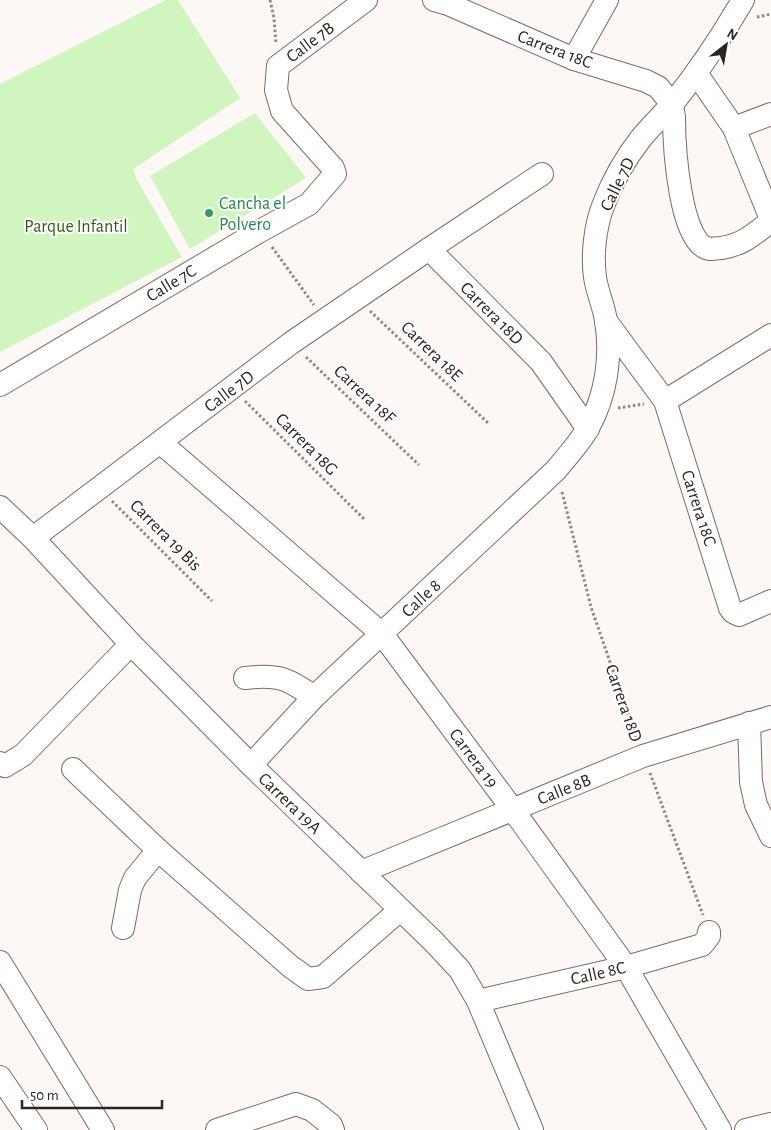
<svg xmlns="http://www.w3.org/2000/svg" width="771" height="1130" font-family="'Alegreya Sans',sans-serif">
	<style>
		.green { fill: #d0f5bf }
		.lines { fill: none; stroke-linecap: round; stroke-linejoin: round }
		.minor-casing { stroke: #816b60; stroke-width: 24 }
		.path { stroke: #908985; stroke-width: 3; stroke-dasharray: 2.5 2.5; stroke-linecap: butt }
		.minor { stroke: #fff; stroke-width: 22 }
		.leisure-dot { fill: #2e9e5b; stroke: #fff; stroke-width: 2 }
		.labels { text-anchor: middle; stroke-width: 4; stroke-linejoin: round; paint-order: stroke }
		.street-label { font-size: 18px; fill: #2e2520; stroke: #fff }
		.leisure-label { font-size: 18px; fill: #27864d; stroke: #fff; text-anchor: start }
		.park-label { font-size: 18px; fill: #325e15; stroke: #fff }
	</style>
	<rect width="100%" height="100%" fill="#fdf7f5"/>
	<g class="green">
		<polygon points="166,0 178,0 240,98 133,169 137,180 182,257 0,352 0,84"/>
		<polygon points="255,113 306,178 190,249 150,176"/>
	</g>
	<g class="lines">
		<g class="minor-casing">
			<g id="minor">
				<path d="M434,0L448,4L574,59L646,81L658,87L672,104L674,117C674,141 679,246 710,249C713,249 718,248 721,248C743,245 754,234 771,221"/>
				<polyline points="574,59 607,0"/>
				<polyline points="696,73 734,128 771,219"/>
				<polyline points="734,128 771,114"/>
				<polyline points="429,249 541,362 588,429"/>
				<polyline points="606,321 665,401 730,608 733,612 739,615 771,601"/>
				<polyline points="0,385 260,231 309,204 335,174 333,168 282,111 276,90 278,66 366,0"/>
				<polyline points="665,401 771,335"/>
				<polyline points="161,443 382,634 513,810 626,967 720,1130"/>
				<polyline points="0,507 33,538 131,644 251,765 434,942 460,970 478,1001 532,1130"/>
				<polyline points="33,538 291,343 429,249 542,174"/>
				<path d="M245,678C278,674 287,678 314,697"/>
				<polyline points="749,723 751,782 756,805 771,836"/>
				<polyline points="0,763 5,766 23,755 131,644"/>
				<path d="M251,765L314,697L556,470C567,456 580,443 588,428C606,396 612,357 606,321C604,306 597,292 595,277C592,255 595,227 603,206C612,182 626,157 642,137C652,125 663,115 673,103C699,71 722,36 743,0"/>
				<polyline points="73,769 158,850 290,966 308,979 323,977 400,910"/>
				<polyline points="361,872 643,756 771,717"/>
				<polyline points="123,928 130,890 135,878 158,850"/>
				<polyline points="0,962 103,1130"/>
				<polyline points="478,1001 626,967 702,945 709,936 709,932"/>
				<polyline points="0,1077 36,1130"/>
				<polyline points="217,1130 296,1104 312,1110 331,1125 333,1130"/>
				<polyline points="746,1130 771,1124"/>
			</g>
		</g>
		<g class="path">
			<polyline points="270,0 274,18 276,44"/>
			<polyline points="757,17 771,14"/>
			<polyline points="272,247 314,305"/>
			<polyline points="370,311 488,423"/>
			<polyline points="306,357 419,465"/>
			<polyline points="245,401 364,519"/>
			<polyline points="618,408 644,404"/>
			<polyline points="562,492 591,607 636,737"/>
			<polyline points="112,501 212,601"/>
			<polyline points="650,773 703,915"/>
		</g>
		<use href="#minor" class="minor"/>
	</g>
	<circle class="leisure-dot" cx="209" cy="213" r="5"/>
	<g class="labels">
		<g class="street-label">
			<text transform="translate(310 42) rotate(-37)" y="6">Calle 7B</text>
			<text transform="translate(555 49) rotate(21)" y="6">Carrera 18C</text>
			<text transform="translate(617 184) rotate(-64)" y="6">Calle 7D</text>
			<text transform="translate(171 283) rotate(-31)" y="6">Calle 7C</text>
			<text transform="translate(492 313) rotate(45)" y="6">Carrera 18D</text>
			<text transform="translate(432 351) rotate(44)" y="6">Carrera 18E</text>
			<text transform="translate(229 391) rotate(-37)" y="6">Calle 7D</text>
			<text transform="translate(365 394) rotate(43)" y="6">Carrera 18F</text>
			<text transform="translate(307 444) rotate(45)" y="6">Carrera 18G</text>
			<text transform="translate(699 508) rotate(72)" y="6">Carrera 18C</text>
			<text transform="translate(166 535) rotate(45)" y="6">Carrera 19 Bis</text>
			<text transform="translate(421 598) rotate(-43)" y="6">Calle 8</text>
			<text transform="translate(624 703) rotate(71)" y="6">Carrera 18D</text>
			<text transform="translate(474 758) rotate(53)" y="6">Carrera 19</text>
			<text transform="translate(564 789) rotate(-22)" y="6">Calle 8B</text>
			<text transform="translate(290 803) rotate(44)" y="6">Carrera 19A</text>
			<text transform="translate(598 973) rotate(-13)" y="6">Calle 8C</text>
		</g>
		<g class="leisure-label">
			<text x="219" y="209">Cancha el<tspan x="219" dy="21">Polvero</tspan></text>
		</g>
		<g class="park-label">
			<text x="76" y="232">Parque Infantil</text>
		</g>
	</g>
	<g transform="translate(726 45) rotate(31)" stroke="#ffffff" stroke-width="4" paint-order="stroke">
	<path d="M0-4L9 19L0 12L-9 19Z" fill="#2e2520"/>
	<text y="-8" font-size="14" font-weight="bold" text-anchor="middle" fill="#2e2520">N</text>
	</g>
	<path d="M22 1100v8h140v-8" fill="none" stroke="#2e2520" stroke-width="2.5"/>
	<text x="30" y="1100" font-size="15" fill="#2e2520" stroke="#ffffff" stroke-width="4" paint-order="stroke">50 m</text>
</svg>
